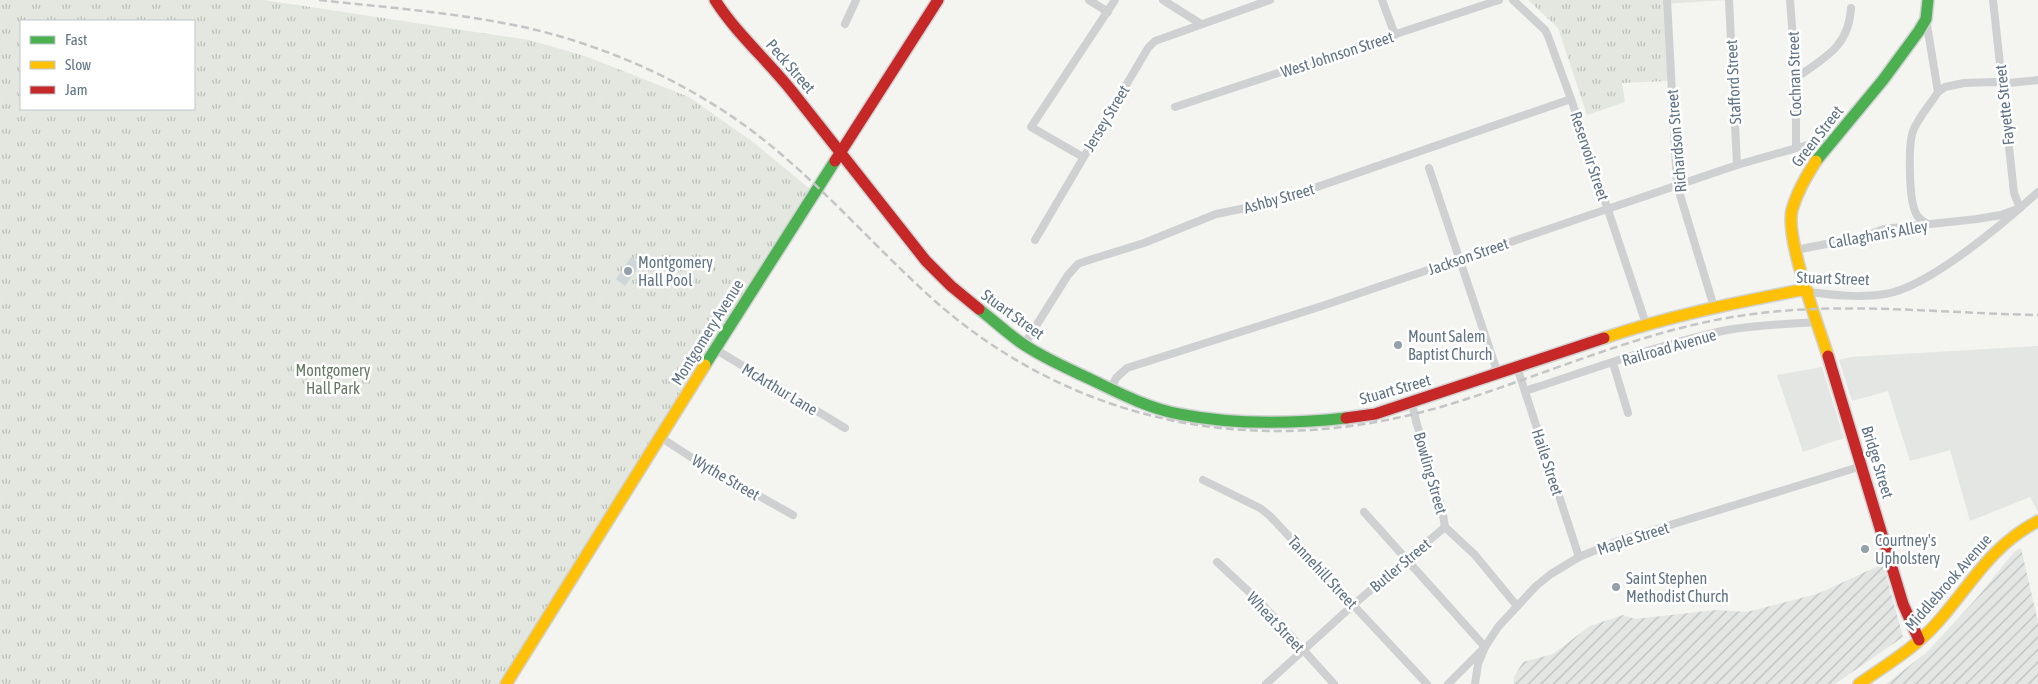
<svg xmlns="http://www.w3.org/2000/svg" width="2038" height="684" font-family="'Asap Condensed',sans-serif">
	<style>
		.built { fill: #e4e6e4 }
		.industrial { fill: url(#industrial-furrows) }
		.park { fill: url(#park-tufts); fill-rule: evenodd }
		.water { fill: #ced6d8 }
		.lines { fill: none; stroke-linecap: round; stroke-linejoin: round }
		.fast-casing { stroke: #d0d2d3; stroke-width: 14 }
		.slow-casing { stroke: #d0d2d3; stroke-width: 14 }
		.jam-casing { stroke: #d0d2d3; stroke-width: 14 }
		.street { stroke: #cfd0d1; stroke-width: 8 }
		.fast { stroke: #4caf50; stroke-width: 11 }
		.slow { stroke: #ffc107; stroke-width: 11 }
		.jam { stroke: #c62828; stroke-width: 11 }
		.rail { stroke: #c4c5c6; stroke-width: 2.5; stroke-dasharray: 8 4; stroke-linecap: butt }
		.poi-dot { fill: #94a1ab; stroke: #fff; stroke-width: 2 }
		.labels { text-anchor: middle; stroke-width: 5; stroke-linejoin: round; paint-order: stroke }
		.street-label { font-size: 16px; fill: #617485; stroke: #fff }
		.poi-label { font-size: 16px; fill: #617485; stroke: #fff; text-anchor: start }
		.park-label { font-size: 16px; fill: #657b61; stroke: #fff }
	</style>
	<defs>
		<pattern id="industrial-furrows" width="10" height="10" patternUnits="userSpaceOnUse" patternTransform="scale(1.25)"><rect width="10" height="10" fill="#e4e6e4"/><path d="M-1 1l2-2M0 10L10 0M9 11l2-2" fill="none" stroke="#bcbfbe"/></pattern>
		<pattern id="park-tufts" width="24" height="20" patternUnits="userSpaceOnUse" patternTransform="scale(1.25)"><rect width="24" height="20" fill="#e3e7df"/><path d="M3 7l-1-3M5 7V3M7 7l1-3M15 17l-1-3M17 17v-4M19 17l1-3" fill="none" stroke="#bbc0ba"/></pattern>
	</defs>
	<rect width="100%" height="100%" fill="#f4f4f1"/>
	<g class="built">
		<polygon points="2038,346 2038,512 2030,497 1970,521 1950,450 1910,461 1888,391 1852,401 1839,360 1850,357"/>
		<polygon points="1822,367 1844,438 1803,452 1777,375"/>
	</g>
	<g class="industrial">
		<polygon points="2021,548 2038,622 2038,684 1886,684 1927,652 1976,599 2015,551"/>
		<polygon points="1883,564 1903,637 1835,684 1514,684 1514,677 1523,662 1553,654 1590,626 1623,615 1635,619 1716,610 1747,612 1817,594"/>
	</g>
	<g class="park">
		<path d="M0,0H264L529,40L585,56L689,97L753,142L810,189L503,684H0ZM21,21H194V109H21Z"/>
		<polygon points="1528,0 1727,0 1663,4 1668,81 1622,83 1625,102 1587,115 1558,28"/>
	</g>
	<polygon class="water" points="631,257 640,264 625,286 616,279"/>
	<g class="lines">
		<g class="fast-casing">
			<g id="fast">
				<polyline points="1816,161 1883,80 1919,31 1926,19 1928,0"/>
				<path d="M979,309C993,320 1006,332 1020,342C1041,357 1065,367 1088,378C1117,392 1147,408 1179,414C1234,425 1291,424 1346,418"/>
				<polyline points="705,365 835,161"/>
			</g>
		</g>
		<g class="slow-casing">
			<g id="slow">
				<path d="M1816,161C1806,177 1797,192 1792,210C1785,239 1818,324 1828,356"/>
				<path d="M1604,338C1669,316 1734,303 1801,290L1808,292"/>
				<polyline points="506,684 705,365"/>
				<path d="M1859,684C1886,665 1915,648 1937,623C1972,584 1989,547 2038,521"/>
			</g>
		</g>
		<g class="jam-casing">
			<g id="jam">
				<path d="M715,0C736,33 766,59 791,90L926,261L951,286L979,309"/>
				<polyline points="835,161 938,0"/>
				<polyline points="1828,356 1903,604 1919,640"/>
				<polyline points="1346,418 1375,414 1604,338"/>
			</g>
		</g>
		<g class="street">
			<polyline points="1089,0 1108,12"/>
			<polyline points="1163,0 1201,24"/>
			<polyline points="1382,0 1395,35"/>
			<polyline points="1513,0 1545,30 1548,36 1571,99 1646,324"/>
			<polyline points="1667,0 1677,185 1714,307"/>
			<polyline points="1729,0 1737,165"/>
			<polyline points="1790,0 1796,78 1796,147"/>
			<path d="M1926,19L1938,92C1930,105 1919,116 1913,131C1908,145 1909,197 1915,211C1917,218 1922,221 1928,224"/>
			<polyline points="845,24 856,0"/>
			<path d="M1796,78C1824,58 1849,47 1851,8"/>
			<polyline points="1938,92 1945,87 1964,83 1995,82 2009,83 2038,80"/>
			<polyline points="1175,107 1499,0"/>
			<polyline points="1083,157 1031,127 1115,0"/>
			<polyline points="1429,168 1498,374"/>
			<polyline points="1035,240 1148,48 1155,41 1270,0"/>
			<polyline points="1795,250 1863,237 1884,229 1977,219 2001,215 2020,208 2014,193 1993,0"/>
			<path d="M1808,292C1833,295 1861,298 1885,294C1928,288 2005,222 2038,192"/>
			<polyline points="1024,345 1068,275 1078,264 1086,261 1144,243 1216,214 1271,203 1571,99"/>
			<polyline points="715,349 845,428"/>
			<polyline points="1613,363 1628,413"/>
			<polyline points="1517,367 1579,557"/>
			<polyline points="1111,389 1116,378 1127,368 1322,306 1737,165 1835,137"/>
			<path d="M1525,391C1590,370 1655,346 1722,331C1753,325 1785,324 1817,322"/>
			<polyline points="1412,403 1416,421 1442,509 1445,527 1475,555 1517,606"/>
			<polyline points="660,437 697,461 793,515"/>
			<polyline points="1203,480 1260,508 1270,516 1427,684"/>
			<polyline points="1364,512 1485,647 1478,664 1475,684"/>
			<polyline points="1217,562 1261,603 1334,684"/>
			<polyline points="1266,684 1353,605 1445,527"/>
			<polyline points="1448,684 1485,647 1498,627 1536,586 1551,574 1579,557 1618,541 1862,466"/>
		</g>
		<use href="#fast" class="fast"/>
		<use href="#slow" class="slow"/>
		<use href="#jam" class="jam"/>
		<path class="rail" d="M319,0C390,8 463,13 532,29C611,48 686,82 751,130C819,181 873,246 936,302C992,351 1059,389 1131,410C1234,441 1342,436 1444,406C1537,378 1626,337 1721,319C1828,299 1930,313 2038,315"/>
	</g>
	<g class="poi-dot">
		<circle cx="628" cy="271" r="5"/>
		<circle cx="1398" cy="345" r="5"/>
		<circle cx="1865" cy="549" r="5"/>
		<circle cx="1616" cy="587" r="5"/>
	</g>
	<g class="labels">
		<g class="street-label">
			<text transform="translate(1337 54) rotate(-18)" y="6">West Johnson Street</text>
			<text transform="translate(791 66) rotate(49)" y="6">Peck Street</text>
			<text transform="translate(1794 74) rotate(-92)" y="6">Cochran Street</text>
			<text transform="translate(1733 82) rotate(-93)" y="6">Stafford Street</text>
			<text transform="translate(2004 105) rotate(-96)" y="6">Fayette Street</text>
			<text transform="translate(1106 118) rotate(-59)" y="6">Jersey Street</text>
			<text transform="translate(1817 136) rotate(-52)" y="6">Green Street</text>
			<text transform="translate(1676 141) rotate(-95)" y="6">Richardson Street</text>
			<text transform="translate(1590 156) rotate(72)" y="6">Reservoir Street</text>
			<text transform="translate(1279 198) rotate(-16)" y="6">Ashby Street</text>
			<text transform="translate(1878 234) rotate(-10)" y="6">Callaghan's Alley</text>
			<text transform="translate(1468 256) rotate(-19)" y="6">Jackson Street</text>
			<text transform="translate(1833 278) rotate(2)" y="6">Stuart Street</text>
			<text transform="translate(1013 314) rotate(36)" y="6">Stuart Street</text>
			<text transform="translate(707 332) rotate(-58)" y="6">Montgomery Avenue</text>
			<text transform="translate(1669 347) rotate(-16)" y="6">Railroad Avenue</text>
			<text transform="translate(780 389) rotate(31)" y="6">McArthur Lane</text>
			<text transform="translate(1395 389) rotate(-16)" y="6">Stuart Street</text>
			<text transform="translate(1548 462) rotate(72)" y="6">Haile Street</text>
			<text transform="translate(1878 462) rotate(73)" y="6">Bridge Street</text>
			<text transform="translate(1431 473) rotate(74)" y="6">Bowling Street</text>
			<text transform="translate(726 477) rotate(30)" y="6">Wythe Street</text>
			<text transform="translate(1633 538) rotate(-18)" y="6">Maple Street</text>
			<text transform="translate(1400 565) rotate(-40)" y="6">Butler Street</text>
			<text transform="translate(1323 572) rotate(47)" y="6">Tannehill Street</text>
			<text transform="translate(1948 582) rotate(-49)" y="6">Middlebrook Avenue</text>
			<text transform="translate(1276 622) rotate(47)" y="6">Wheat Street</text>
		</g>
		<g class="poi-label">
			<text x="638" y="268">Montgomery<tspan x="638" dy="18">Hall Pool</tspan></text>
			<text x="1408" y="342">Mount Salem<tspan x="1408" dy="18">Baptist Church</tspan></text>
			<text x="1875" y="546">Courtney's<tspan x="1875" dy="18">Upholstery</tspan></text>
			<text x="1626" y="584">Saint Stephen<tspan x="1626" dy="18">Methodist Church</tspan></text>
		</g>
		<g class="park-label">
			<text x="333" y="376">Montgomery<tspan x="333" dy="18">Hall Park</tspan></text>
		</g>
	</g>
	<rect x="20" y="20" width="175" height="90" fill="#ffffff" stroke="#c0c7ce"/>
	<rect x="30" y="36" width="25" height="8" fill="#4caf50" stroke="#c0c7ce"/>
	<text x="65" y="45" font-size="15" fill="#617485">Fast</text>
	<rect x="30" y="61" width="25" height="8" fill="#ffc107" stroke="#c0c7ce"/>
	<text x="65" y="70" font-size="15" fill="#617485">Slow</text>
	<rect x="30" y="86" width="25" height="8" fill="#c62828" stroke="#c0c7ce"/>
	<text x="65" y="95" font-size="15" fill="#617485">Jam</text>
</svg>
